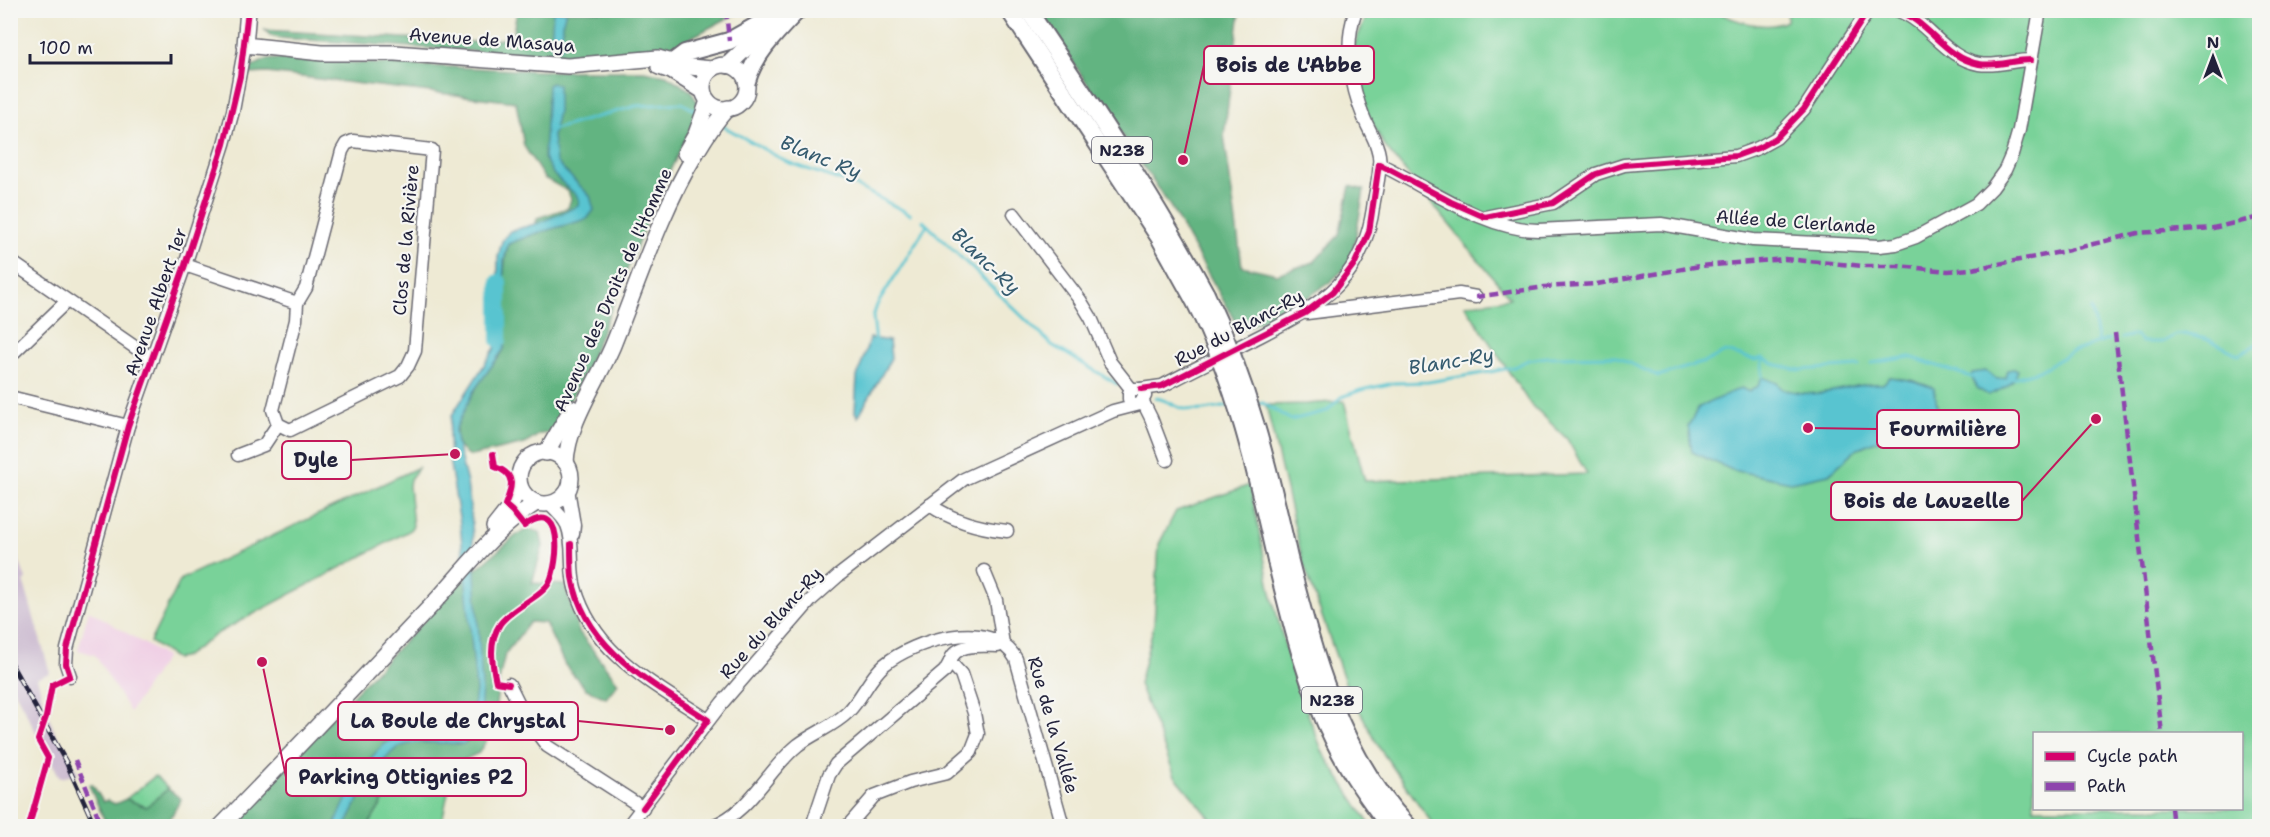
<svg xmlns="http://www.w3.org/2000/svg" width="2270" height="837" font-family="'Shantell Sans',sans-serif">
	<style>
		.built { fill: #f0d0e5 }
		.industrial { fill: #cebed2 }
		.green { fill: #79d299; stroke: #4e7a6a; stroke-width: 1.5; fill-rule: evenodd }
		.forest { fill: #62b481; stroke: #426b5e; stroke-width: 1.5 }
		.water { fill: #58c4d0; stroke: #3d7386; stroke-width: 1.5 }
		.lines { fill: none; stroke-linecap: round; stroke-linejoin: round }
		.stream { stroke: #58c4d0; stroke-width: 3 }
		.river { stroke: #58c4d0; stroke-width: 16 }
		.minor-casing { stroke: #696871; stroke-width: 15 }
		.major-casing { stroke: #696871; stroke-width: 18 }
		.highway-casing { stroke: #696871; stroke-width: 20 }
		.minor { stroke: #fff; stroke-width: 12 }
		.major { stroke: #fff; stroke-width: 15 }
		.highway { stroke: #fff; stroke-width: 16 }
		.rail-casing { stroke: #22223b; stroke-width: 5 }
		.rail { stroke: #f6f6f2; stroke-width: 3; stroke-dasharray: 9; stroke-linecap: butt }
		.highway-bridge-casing { stroke: #696871; stroke-width: 20; stroke-linecap: butt }
		.highway-bridge { stroke: #fff; stroke-width: 16 }
		.quiet { stroke: #8e44ad; stroke-width: 4.5; stroke-dasharray: 9 4.5; stroke-linecap: butt }
		.cycleway-casing { stroke: #f6f6f2; stroke-width: 10 }
		.cycleway { stroke: #d6006c; stroke-width: 6 }
		.labels { text-anchor: middle; stroke-width: 4.5; stroke-linejoin: round; paint-order: stroke }
		.shield { fill: #f6f6f2; stroke: #626272; stroke-width: 1.5 }
		.shield-label { font-size: 16px; font-weight: bold; fill: #22223b }
		.street-label { font-size: 18px; fill: #22223b; stroke: #f6f6f2 }
		.water-label { font-size: 20px; font-style: italic; fill: #355b6f; stroke: #f6f6f2 }
		.leader { fill: none; stroke: #c2185b; stroke-width: 2 }
		.callout-dot { fill: #c2185b; stroke: #f6f6f2; stroke-width: 2 }
		.callout { fill: #f6f6f2; stroke: #c2185b; stroke-width: 2 }
		.callout-label { font-size: 20px; text-anchor: middle; font-weight: bold; fill: #22223b }
	</style>
	<rect width="100%" height="100%" fill="#f6f6f2"/>
	<filter id="ink" filterUnits="userSpaceOnUse"><feTurbulence type="fractalNoise" baseFrequency=".0167" numOctaves="2"/><feDisplacementMap in="SourceGraphic" scale="12" xChannelSelector="R" yChannelSelector="G"/><feConvolveMatrix kernelMatrix="1 2 1 2 8 2 1 2 1" color-interpolation-filters="sRGB"/></filter>
	<filter id="wash" filterUnits="userSpaceOnUse"><feTurbulence type="fractalNoise" baseFrequency=".008" numOctaves="4" result="noise"/><feDisplacementMap in="SourceGraphic" scale="24" xChannelSelector="R" yChannelSelector="G"/><feGaussianBlur stdDeviation="1.35" result="paint"/><feColorMatrix in="noise" values="0 0 0 0 0 0 0 0 0 0 0 0 0 0 0 0 0 1.4 0 .05"/><feComposite in="paint" operator="in"/></filter>
	<g filter="url(#wash)">
		<rect width="100%" height="100%" fill="#eeead4"/>
		<polygon class="built" points="89,610 166,657 130,712 95,655 78,650"/>
		<polygon class="industrial" points="11,538 26,579 24,583 50,673 37,678 43,701 54,730 79,774 60,778 11,684"/>
		<g class="green">
			<path d="M1713,10C1734,21 1766,32 1787,21L1788,10L2259,11V826H1434L1380,749L1346,685L1303,562L1266,405L1306,404L1344,401L1365,481L1587,474L1567,439L1528,401L1465,305L1510,298L1386,148L1361,103L1351,52L1369,11ZM1890,377L1914,381L1927,431L1893,434L1858,448L1829,474L1733,393L1741,388L1749,392L1758,386C1778,389 1798,395 1818,394C1840,392 1861,382 1883,384ZM2034,734H2242V808H2034Z"/>
			<polygon points="419,467 410,479 409,486 413,526 409,531 218,633 183,658 176,659 150,642 181,579"/>
			<polygon points="1250,485 1271,593 1293,675 1323,753 1371,826 1217,826 1175,776 1139,684 1154,624 1159,544 1176,511"/>
			<polygon points="417,766 451,766 450,783 441,826 368,826 401,772"/>
			<polygon points="155,776 168,789 146,807 126,799"/>
		</g>
		<g class="forest">
			<polygon points="517,11 741,11 662,53 570,58 279,38 271,36 265,30 473,42 512,38"/>
			<polygon points="1038,11 1240,11 1224,135 1242,266 1277,274 1314,262 1339,235 1350,186 1364,190 1351,263 1330,282 1291,309 1240,330 1170,206"/>
			<path d="M276,59L538,71H644L666,75L691,91L698,104L694,121L654,204L587,368L569,402L550,433L540,434L525,444L471,456C432,441 479,384 493,364C496,360 502,354 504,349C506,342 504,330 503,322C503,296 502,270 508,244L534,234L537,218L568,208L571,199L568,191L544,178L524,146L516,102L267,73L250,74L252,67L265,60Z"/>
			<polygon points="528,529 540,532 543,546 532,583 565,585 579,632 618,683 606,698 586,689 565,665 545,623 530,622 505,654 499,680 495,714 490,734 479,753 451,766 417,766 401,772 368,826 227,826 462,581 518,534"/>
			<polygon points="92,784 103,802 107,800 115,804 126,799 146,807 168,789 181,799 171,817 169,826 107,826 89,785"/>
		</g>
		<g class="water">
			<polygon points="553,11 566,11 563,21 562,48 555,49 551,46"/>
			<path d="M552,83L558,85V111L553,136L556,162L590,196L594,210L587,219L534,234L508,244L504,261L503,291L506,336L504,349L473,392L455,430L457,444L467,483L472,523L482,686L480,719L471,737L464,744C444,744 421,740 402,746C382,752 354,807 346,826H334C347,799 368,744 401,736C420,731 441,732 461,731L472,716L476,691L460,523L450,465L449,432L452,415L495,348L498,332V257L502,241L510,231L539,223L578,206L579,201L577,196L554,175L544,158L548,85Z"/>
			<polygon points="870,338 889,341 891,358 858,417 855,412 857,377"/>
			<path d="M2014,369L2018,370C2013,386 2003,389 1988,395L1978,389L1971,377L1972,373L1986,371L1997,379L2005,378L2007,370Z"/>
			<path d="M1762,377L1777,383L1782,389C1794,392 1807,395 1820,393C1841,391 1862,382 1883,384L1890,377L1914,381L1934,388L1938,412L1927,431L1893,434L1858,448L1829,474L1791,482L1732,470L1692,452L1688,426L1699,407L1741,388L1749,392L1758,386Z"/>
		</g>
		<g class="lines">
			<g class="stream">
				<polyline points="721,125 787,162 854,185 910,214"/>
				<polyline points="551,130 636,106 682,103 696,111"/>
				<polyline points="923,221 1052,345 1117,384"/>
				<polyline points="2091,309 2098,343"/>
				<polyline points="2121,338 2135,335 2142,342 2162,342 2175,335 2185,334 2210,340 2239,355 2260,342"/>
				<polyline points="876,342 873,317 877,305 927,225"/>
				<polyline points="1762,358 1762,377"/>
				<polyline points="1872,363 1910,357 1974,378"/>
				<polyline points="2014,378 2039,371 2070,353 2110,339"/>
				<path d="M1156,398C1168,400 1175,407 1184,409C1199,413 1214,408 1229,406"/>
				<polyline points="1254,404 1263,403 1291,420 1327,411 1341,397 1361,390 1394,383 1428,382 1490,372 1514,367 1528,360 1547,357 1614,356 1658,376 1705,362 1725,352 1756,360 1762,358 1777,365 1800,370 1859,366"/>
			</g>
			<polyline class="river" points="499,282 499,340"/>
		</g>
	</g>
	<g filter="url(#ink)">
		<g class="lines">
			<g class="minor-casing">
				<g id="minor">
					<path d="M1896,10C1929,21 1944,58 1979,64C1997,67 2013,60 2031,60"/>
					<path d="M1379,164C1428,187 1484,230 1538,230L1661,224L1753,240L1879,246L1896,244L1916,237L1976,204L1992,188L2005,170L2012,154L2019,130L2040,10"/>
					<polyline points="1014,214 1080,300 1091,318 1110,362 1132,390"/>
					<polyline points="1485,217 1553,203 1596,174 1624,165 1736,156 1758,148 1776,138 1804,109 1862,20 1870,10"/>
					<polyline points="10,261 152,359"/>
					<polyline points="185,265 297,303 296,320 273,410 278,424 290,430 400,376 408,366 415,351 432,150 353,141 346,144 342,151 306,288 297,303"/>
					<polyline points="1307,313 1459,294 1476,297"/>
					<polyline points="10,356 67,301"/>
					<path d="M1141,389L1162,386C1194,369 1227,353 1260,336C1324,303 1365,279 1374,201C1377,185 1383,163 1377,147C1374,137 1368,128 1364,118C1351,86 1343,44 1356,10"/>
					<polyline points="10,397 128,426"/>
					<polyline points="1143,402 1151,418 1167,460"/>
					<polyline points="238,455 264,445 278,424"/>
					<polyline points="568,489 574,525 573,534"/>
					<path d="M549,504C555,510 563,517 567,525C575,544 569,568 575,588C594,655 654,684 708,720"/>
					<path d="M930,505C953,521 979,528 1007,531"/>
					<polyline points="984,571 996,600 1003,644"/>
					<path d="M950,662C955,642 982,646 998,646"/>
					<polyline points="70,676 66,664 67,649 128,426 185,265 224,144 233,111 245,45"/>
					<polyline points="509,684 526,718 547,746 643,808"/>
					<polyline points="628,826 722,703 811,600 838,576 964,479 1113,411 1140,404 1145,396 1141,389 1133,389 1129,393 1129,399 1133,405"/>
					<path d="M712,826C751,812 767,770 798,745C814,733 834,726 848,712C862,698 869,678 884,665C914,640 992,616 1016,659L1063,826"/>
					<polyline points="812,826 829,775 836,764 945,671 950,662 961,674 974,713 978,734 971,752 947,773 910,782 874,796 848,826"/>
				</g>
			</g>
			<g class="major-casing">
				<g id="major">
					<polyline points="248,10 245,45 322,53 395,53 568,66 658,58 690,67 712,69"/>
					<circle cx="725" cy="87" r="22"/>
					<polyline points="659,67 671,71 703,91"/>
					<polyline points="685,153 696,134 708,101"/>
					<circle cx="545" cy="478" r="26"/>
					<polyline points="546,453 572,408"/>
					<path d="M566,463C567,424 598,381 613,345C639,281 660,213 696,153C706,137 715,121 728,108"/>
					<polyline points="494,527 509,508 520,487"/>
					<path d="M221,826C291,755 360,681 429,608C463,572 494,529 536,503"/>
				</g>
			</g>
			<g class="highway-casing">
				<g id="highway">
					<polyline points="1009,10 1159,237 1194,300"/>
					<path d="M1028,10C1091,104 1153,196 1206,294"/>
					<polyline points="673,62 685,53 729,41 784,10"/>
					<polyline points="728,65 771,24"/>
					<path d="M747,81C755,53 778,31 798,10"/>
					<path d="M1289,558C1313,652 1339,754 1408,826"/>
					<path d="M1276,561C1291,622 1306,685 1334,741C1349,772 1369,799 1389,826"/>
				</g>
			</g>
			<use href="#minor" class="minor"/>
			<use href="#major" class="major"/>
			<use href="#highway" class="highway"/>
			<g class="rail-casing">
				<polyline id="rail" points="10,662 66,762 95,826"/>
			</g>
			<use href="#rail" class="rail"/>
			<g class="highway-bridge-casing">
				<g id="highway-bridge">
					<path d="M1206,294C1248,382 1268,464 1289,558"/>
					<path d="M1194,300C1236,382 1256,471 1276,561"/>
				</g>
			</g>
			<use href="#highway-bridge" class="highway-bridge"/>
			<g class="quiet">
				<polyline points="726,10 729,41"/>
				<polyline points="1476,297 1545,287 1597,284 1700,266 1785,259 1864,266 1898,266 1948,271 1972,269 2061,252 2138,233 2213,228 2260,217"/>
				<polyline points="2115,333 2162,734"/>
				<polyline points="75,760 102,826"/>
				<polyline points="2171,808 2173,826"/>
			</g>
			<g class="cycleway-casing">
				<g id="cycleway">
					<path d="M1896,10C1929,21 1944,58 1979,64C1997,67 2013,60 2031,60"/>
					<polyline points="1141,389 1162,386 1244,344 1305,313 1333,292 1355,263 1369,232 1379,164 1451,202 1485,217 1553,203 1596,174 1624,165 1736,156 1758,148 1776,138 1804,109 1862,20 1870,10"/>
					<path d="M493,454L495,467C517,474 512,488 505,505L512,511L524,526C565,496 559,563 549,583C542,596 509,610 500,624C488,642 492,663 496,682L509,684"/>
					<path d="M571,544C571,555 571,566 572,577C584,649 653,684 708,720L643,808"/>
					<polyline points="29,826 48,758 38,740 46,717 52,685 70,676 66,664 67,649 128,426 185,265 224,144 240,76 248,10"/>
				</g>
			</g>
			<use href="#cycleway" class="cycleway"/>
		</g>
	</g>
	<g class="labels">
		<g class="shield">
			<rect x="1092" y="137" width="60" height="26" rx="4.5"/>
			<rect x="1302" y="687" width="60" height="26" rx="4.5"/>
		</g>
		<g class="shield-label">
			<text x="1122" y="156">N238</text>
			<text x="1332" y="706">N238</text>
		</g>
		<g class="street-label">
			<text transform="translate(492 40) rotate(4)" y="6">Avenue de Masaya</text>
			<text transform="translate(1796 222) rotate(4)" y="6">Allée de Clerlande</text>
			<text transform="translate(406 240) rotate(-85)" y="6">Clos de la Rivière</text>
			<text transform="translate(613 290) rotate(-66)" y="6">Avenue des Droits de l'Homme</text>
			<text transform="translate(156 302) rotate(-71)" y="6">Avenue Albert 1er</text>
			<text transform="translate(1239 328) rotate(-28)" y="6">Rue du Blanc-Ry</text>
			<text transform="translate(771 623) rotate(-48)" y="6">Rue du Blanc-Ry</text>
			<text transform="translate(1053 725) rotate(74)" y="6">Rue de la Vallée</text>
		</g>
		<g class="water-label">
			<text transform="translate(821 157) rotate(22)" y="7">Blanc Ry</text>
			<text transform="translate(986 261) rotate(44)" y="7">Blanc-Ry</text>
			<text transform="translate(1451 361) rotate(-9)" y="7">Blanc-Ry</text>
		</g>
	</g>
	<path class="leader" d="M1183 160L1204 65M1808 428L1877 429M455 454L351 460M2096 419L2022 501M670 730L578 721M262 662L286 777"/>
	<g class="callout-dot">
		<circle cx="1183" cy="160" r="6"/>
		<circle cx="1808" cy="428" r="6"/>
		<circle cx="455" cy="454" r="6"/>
		<circle cx="2096" cy="419" r="6"/>
		<circle cx="670" cy="730" r="6"/>
		<circle cx="262" cy="662" r="6"/>
	</g>
	<g class="callout">
		<rect x="1204" y="46" width="170" height="38" rx="6"/>
		<rect x="1877" y="410" width="142" height="38" rx="6"/>
		<rect x="282" y="441" width="69" height="38" rx="6"/>
		<rect x="1831" y="482" width="191" height="38" rx="6"/>
		<rect x="338" y="702" width="240" height="38" rx="6"/>
		<rect x="286" y="758" width="240" height="38" rx="6"/>
	</g>
	<g class="callout-label">
		<text x="1289" y="72">Bois de L'Abbe</text>
		<text x="1948" y="436">Fourmilière</text>
		<text x="316" y="467">Dyle</text>
		<text x="1927" y="508">Bois de Lauzelle</text>
		<text x="458" y="728">La Boule de Chrystal</text>
		<text x="406" y="784">Parking Ottignies P2</text>
	</g>
	<rect width="2270" height="837" fill="none" stroke="#f6f6f2" stroke-width="36"/>
	<rect x="2033" y="732" width="210" height="78" fill="#f6f6f2" stroke="#a1a1a9" stroke-width="1.5"/>
	<rect x="2045" y="752" width="30" height="9" fill="#d6006c" stroke="#a1a1a9" stroke-width="1.5"/>
	<text x="2087" y="762" font-size="18" fill="#22223b">Cycle path</text>
	<rect x="2045" y="782" width="30" height="9" fill="#8e44ad" stroke="#a1a1a9" stroke-width="1.5"/>
	<text x="2087" y="792" font-size="18" fill="#22223b">Path</text>
	<g transform="translate(2213 57)" stroke="#f6f6f2" stroke-width="4.5" paint-order="stroke">
	<path d="M0-4.5L10 22L0 15L-10 22Z" fill="#22223b"/>
	<text y="-9" font-size="16" font-weight="bold" text-anchor="middle" fill="#22223b">N</text>
	</g>
	<path d="M30 54v9h141v-9" fill="none" stroke="#22223b" stroke-width="3"/>
	<text x="39" y="54" font-size="18" fill="#22223b" stroke="#f6f6f2" stroke-width="4.5" paint-order="stroke">100 m</text>
</svg>
